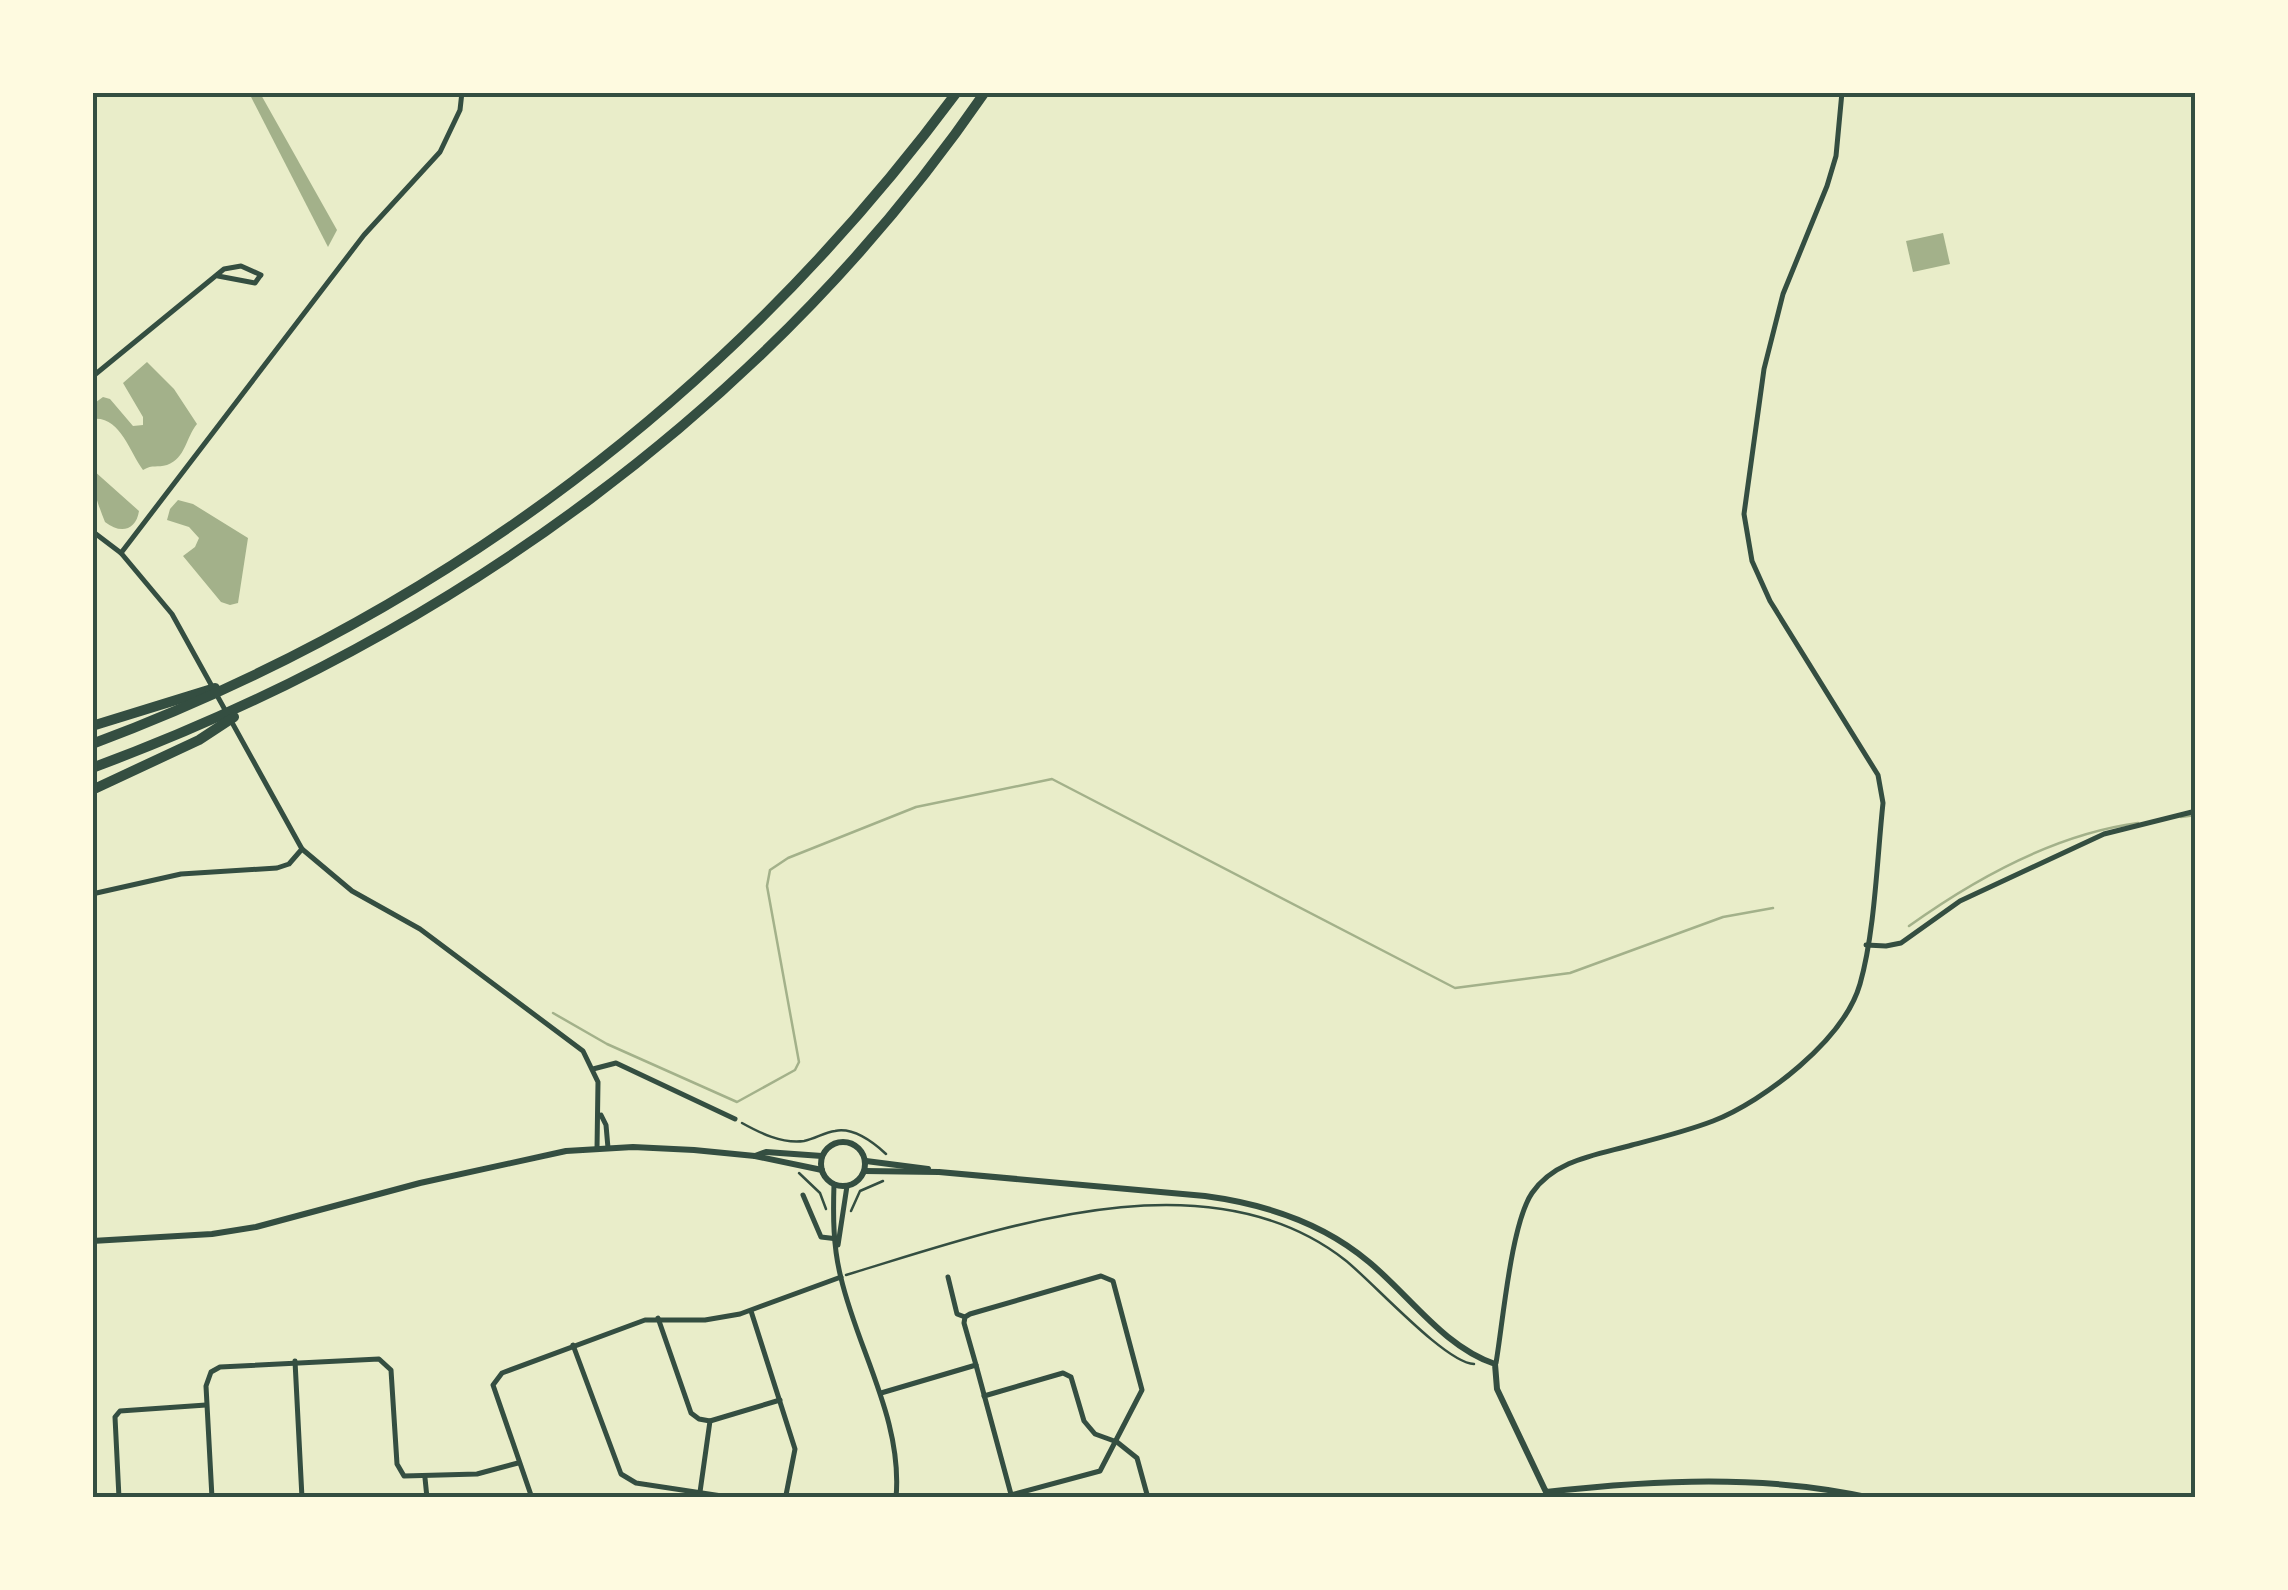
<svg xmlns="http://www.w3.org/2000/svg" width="2288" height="1590" font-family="'Work Sans',sans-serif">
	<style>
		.water { fill: #a3b18a }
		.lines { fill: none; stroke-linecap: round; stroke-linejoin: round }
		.stream { stroke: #a3b18a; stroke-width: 2.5 }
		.path { stroke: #344e41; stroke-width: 2.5 }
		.minor { stroke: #344e41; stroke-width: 5 }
		.tertiary { stroke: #344e41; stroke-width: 6 }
		.motorway { stroke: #344e41; stroke-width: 10 }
		.neatline { fill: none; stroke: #344e41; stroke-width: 4 }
	</style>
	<rect width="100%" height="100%" fill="#e9edc9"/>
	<g class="water">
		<polygon points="249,93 260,93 337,230 328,247"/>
		<polygon points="1943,233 1950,264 1913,272 1906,241"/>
		<path d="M147,362L174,389L197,424C186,437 186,458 167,465C157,468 153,464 143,470C129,451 120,416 93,419L92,405L103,397L110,399L133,426L143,425V417L123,383Z"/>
		<path d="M93,470L139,511C136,531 120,534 105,522C98,504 92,489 93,470Z"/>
		<polygon points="178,500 193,504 248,538 238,603 230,605 221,602 183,556 195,547 199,538 189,527 167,520 170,509"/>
	</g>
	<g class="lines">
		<g class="stream">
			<polyline points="2181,817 2196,815"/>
			<path d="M1909,926C1976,878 2056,834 2138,823"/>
			<polyline points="553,1013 607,1044 737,1102 795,1070 799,1062 767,886 770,870 788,858 916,807 1052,779 1455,988 1570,973 1723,917 1773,908"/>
		</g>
		<g class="path">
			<path d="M742,1123C760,1133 782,1144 804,1141C815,1139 825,1132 835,1131C854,1127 873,1142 886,1154"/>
			<polyline points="799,1173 820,1193 826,1209"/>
			<polyline points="851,1211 860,1191 883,1181"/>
			<path d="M846,1275C995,1230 1206,1151 1345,1260C1372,1281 1445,1363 1474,1364"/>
		</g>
		<g class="minor">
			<polyline points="218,276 255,283 260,276"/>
			<polyline points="92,377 224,269 241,266 261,275"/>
			<polyline points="92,531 121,553 172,614 302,849 352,891 420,929 583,1051 598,1082 597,1149"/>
			<polyline points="121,553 364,235 440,152 460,110 462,92"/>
			<polyline points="92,894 181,874 277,868 289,864 302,849"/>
			<polyline points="1866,945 1886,946 1901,943 1960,901 2104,834 2196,811"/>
			<polyline points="593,1069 616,1063 735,1119"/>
			<polyline points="601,1115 606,1125 608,1148"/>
			<path d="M834,1184C833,1216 833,1247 841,1278C858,1351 903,1420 896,1498"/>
			<polyline points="803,1195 821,1237 838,1239"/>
			<polyline points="838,1245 847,1186"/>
			<polyline points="948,1277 957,1314 965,1317"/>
			<polyline points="751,1311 795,1449 786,1495 782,1498"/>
			<polyline points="658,1318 691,1413 699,1419 710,1421 780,1400"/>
			<polyline points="573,1345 621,1474 636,1483 735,1498"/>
			<polyline points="295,1361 302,1498"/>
			<path d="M1496,1363C1503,1322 1511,1224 1532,1193C1555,1160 1596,1155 1632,1145C1659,1138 1687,1131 1713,1121C1764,1101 1844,1040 1860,984C1875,931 1877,859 1883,803L1878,775L1770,601L1752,561L1744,514L1764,369L1783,294L1827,186L1836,156L1842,92"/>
			<polyline points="976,1365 964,1323 965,1317 970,1314 1101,1276 1113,1281 1142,1390 1100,1471 1011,1495"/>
			<polyline points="881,1393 976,1365 1012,1498"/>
			<polyline points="984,1396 1063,1373 1071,1377 1084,1421 1095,1434 1117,1442 1137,1458 1148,1498"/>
			<polyline points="425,1478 427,1498"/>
			<polyline points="700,1492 710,1421"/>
			<polyline points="119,1498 115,1417 120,1411 206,1405"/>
			<polyline points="212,1498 206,1386 211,1372 220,1367 379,1359 391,1370 397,1464 404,1476 477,1474 518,1463"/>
			<polyline points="532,1498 493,1385 502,1373 645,1320 705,1320 740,1314 841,1277"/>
		</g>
		<g class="tertiary">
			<circle cx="843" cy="1164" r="22"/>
			<polyline points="755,1156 766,1152 822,1156"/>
			<polyline points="866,1161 928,1169"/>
			<path d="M865,1171L939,1172L1205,1196C1265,1204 1322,1222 1369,1262C1410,1296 1444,1347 1495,1364L1497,1389L1546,1492C1654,1480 1764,1474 1871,1498"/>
			<polyline points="92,1241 212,1234 256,1227 420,1183 566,1151 633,1147 694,1150 755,1156 822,1170"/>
		</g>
		<g class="motorway">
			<polyline points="92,726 215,688"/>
			<path d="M92,744C443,613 734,392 957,92"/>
			<path d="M92,768C447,637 769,406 985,92"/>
			<polyline points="92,790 199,740 234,717"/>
		</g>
	</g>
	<rect width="2288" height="1590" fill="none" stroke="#fefae0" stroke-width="190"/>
	<rect x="95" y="95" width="2098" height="1400" class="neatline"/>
</svg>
